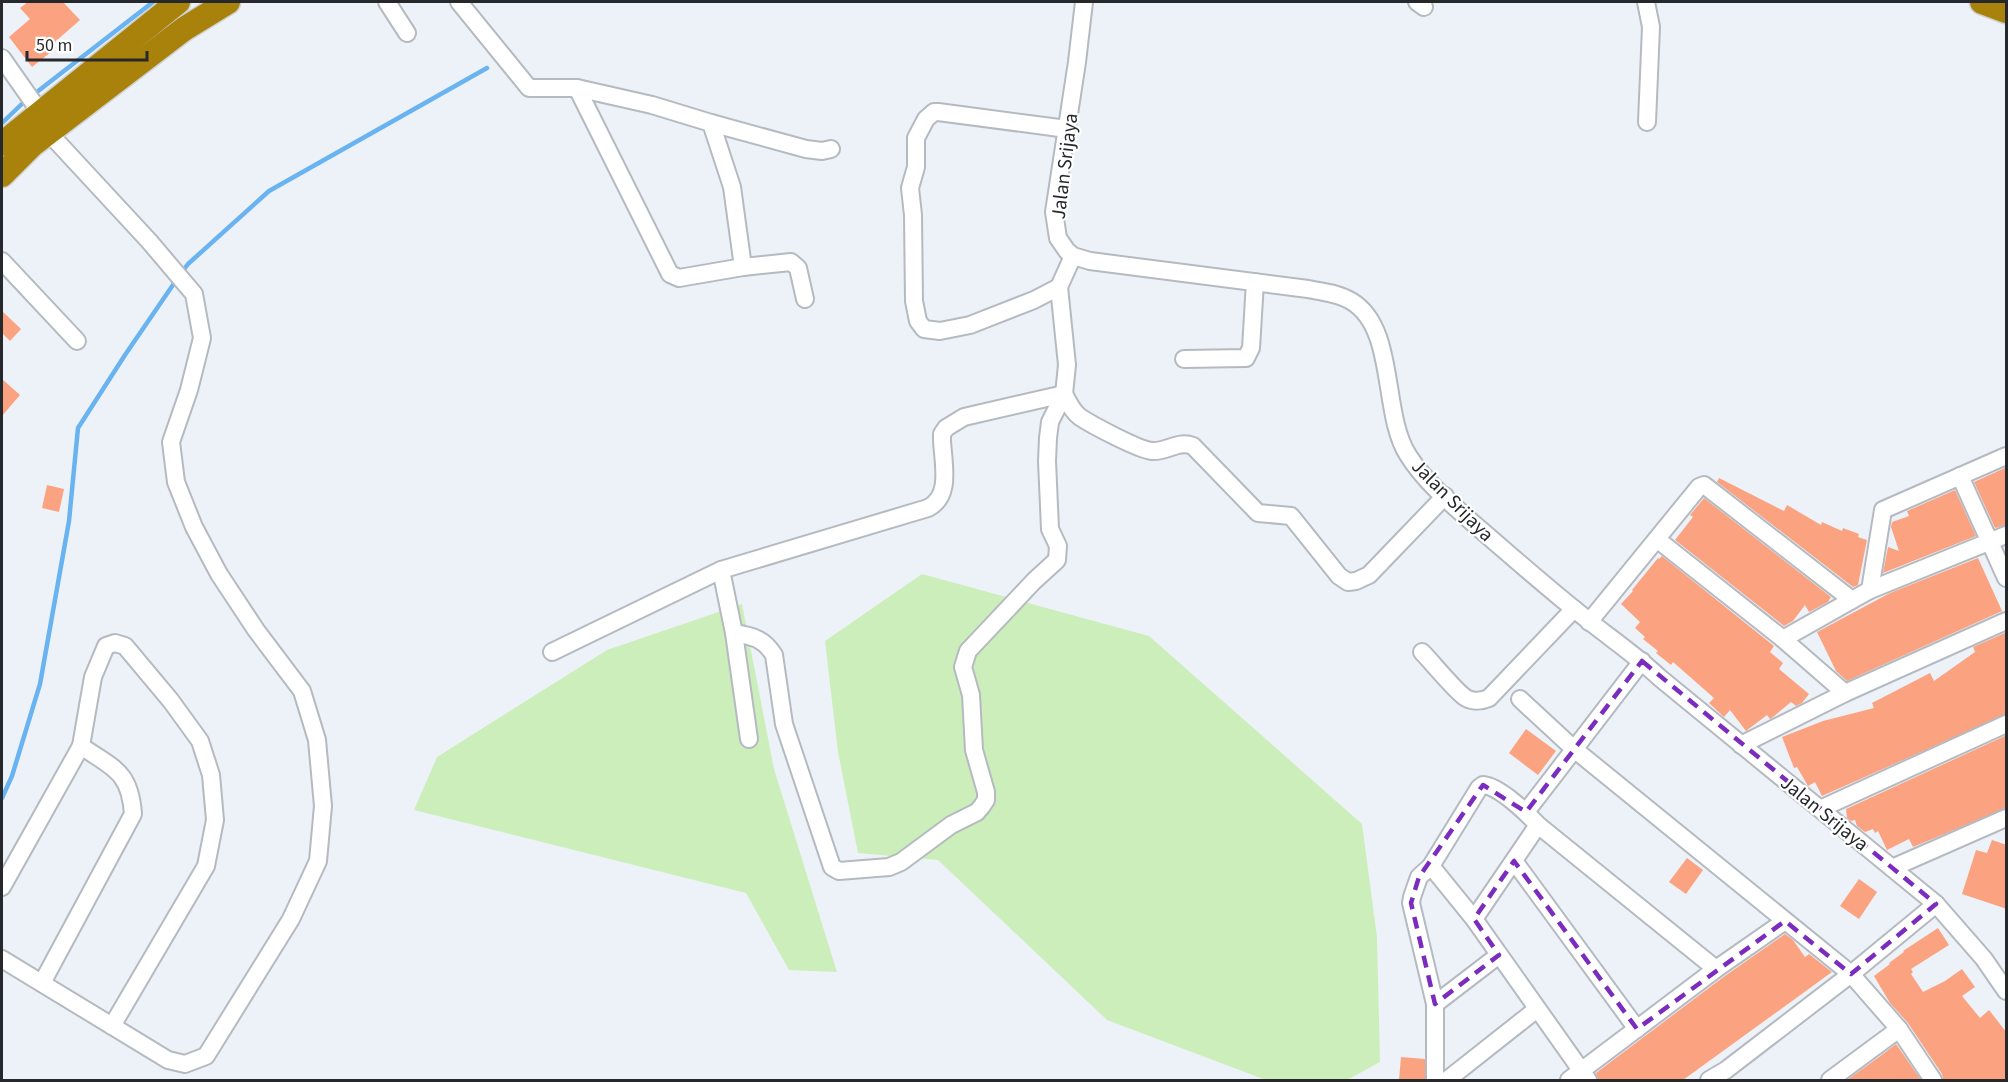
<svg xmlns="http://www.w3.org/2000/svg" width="2008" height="1082" font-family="'Source Sans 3',sans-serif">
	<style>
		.green { fill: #cceeba }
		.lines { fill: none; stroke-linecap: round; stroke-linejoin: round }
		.stream { stroke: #6ab3f1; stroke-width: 4.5 }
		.building { fill: #fba281 }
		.minor-casing { stroke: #b5bac1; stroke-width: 20 }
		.highway-casing { stroke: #cfd0d0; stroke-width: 27 }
		.minor { stroke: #fff; stroke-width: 16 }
		.highway { stroke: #a8820b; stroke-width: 24 }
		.marked { fill: none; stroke: #7b2cbf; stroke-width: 4.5; stroke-dasharray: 12 8; stroke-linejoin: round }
		.labels { text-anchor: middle; stroke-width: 4.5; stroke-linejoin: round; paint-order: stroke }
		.street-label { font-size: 20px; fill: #26282b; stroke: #fff }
	</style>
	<rect width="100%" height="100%" fill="#edf2f9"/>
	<g class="green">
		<polygon points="922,574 1149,636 1362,824 1377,937 1380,1062 1347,1080 1266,1080 1107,1020 938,860 858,853 838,752 825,641"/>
		<polygon points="742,604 774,769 837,972 789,970 746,893 414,810 437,757 607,650"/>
	</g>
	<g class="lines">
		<g class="stream">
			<polyline points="33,95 153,2"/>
			<polyline points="2,123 26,100"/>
			<polyline points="182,272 188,264 269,191 487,68"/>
			<polyline points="2,798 12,776 40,684 69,521 78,428 125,355 177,279"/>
		</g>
	</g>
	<g class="building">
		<polygon points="28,2 63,2 80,20 48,48 51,52 32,67 9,37 30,19 20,8"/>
		<polygon points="2,311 21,329 10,341 2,333"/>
		<polygon points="2,379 20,395 2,416"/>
		<polygon points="2007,467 2007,525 1995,528 1974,482"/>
		<polygon points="1719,478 1784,511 1787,505 1821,525 1822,522 1842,531 1843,528 1859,534 1858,537 1867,540 1858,585 1853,587 1717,482"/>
		<polygon points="47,485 64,489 59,512 42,508"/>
		<polygon points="1955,490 1976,536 1883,573 1888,547 1899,551 1891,527 1892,522 1909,516 1907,511"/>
		<polygon points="1704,498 1831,597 1828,602 1809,612 1805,605 1793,621 1784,626 1675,540 1693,517 1690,515"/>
		<polygon points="1662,556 1774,646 1770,652 1783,663 1779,669 1809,694 1802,703 1796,706 1791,702 1773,717 1770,719 1767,715 1746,731 1730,710 1724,717 1709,703 1714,698 1673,662 1671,665 1656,653 1658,651 1643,639 1645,637 1635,628 1640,622 1621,604 1633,591 1632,590 1658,558 1659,559"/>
		<polygon points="1978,558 2002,611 1847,681 1836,671 1817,632 1890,593"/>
		<polygon points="2007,632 2007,714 1822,796 1815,782 1808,786 1797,767 1794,768 1782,737 1823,721 1874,708 1872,703 1930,673 1934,681 1975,652 1973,647"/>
		<polygon points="1526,729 1556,751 1538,775 1509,753"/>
		<polygon points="2007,735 2007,808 1913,847 1909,839 1887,850 1878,831 1875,833 1873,829 1865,832 1857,826 1855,820 1851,821 1847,818 1846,809"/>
		<polygon points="1992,840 2007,845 2007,909 1962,894 1976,850 1987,853"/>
		<polygon points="1687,858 1703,870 1686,894 1669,882"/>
		<polygon points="1859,879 1877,892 1859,919 1840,906"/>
		<polygon points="1938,928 1949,945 1911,969 1913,972 1911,974 1923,992 1945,981 1962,969 1975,987 1962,996 1980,1018 1989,1010 2007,1033 2007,1080 1943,1080 1942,1074 1908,1023 1890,1003 1874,976 1890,964 1889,963 1904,952 1903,951"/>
		<polygon points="1785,934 1793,940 1805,957 1809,954 1832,972 1683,1080 1598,1080 1596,1073 1722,978"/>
		<polygon points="1896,1044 1921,1080 1847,1080 1879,1057"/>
		<polygon points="1401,1057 1425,1059 1425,1080 1399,1080"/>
	</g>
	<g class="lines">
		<g class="minor-casing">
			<g id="minor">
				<polyline points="387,2 407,33"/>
				<polyline points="459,2 529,88 577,88 652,105 711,123 806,149 822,151 831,149"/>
				<path d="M1084,2L1077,62L1054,212L1058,238L1067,251L1073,256L1090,261L1308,289C1322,292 1338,293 1351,301C1397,328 1381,413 1408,455C1426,484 1456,508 1481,530C1517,561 1552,592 1589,621C1613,640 1638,657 1660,678L1936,904L1984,959L2006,991"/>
				<polyline points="1417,2 1424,7"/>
				<polyline points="1646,2 1651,27 1647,122"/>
				<polyline points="2,58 40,112"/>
				<polyline points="577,88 670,274 679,278 743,267 791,262 798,268 805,299"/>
				<polyline points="711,123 732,187 743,267"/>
				<polyline points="1067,129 938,112 934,112 926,119 916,138 916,167 910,188 913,215 914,301 918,321 924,329 940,331 970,325 1034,300 1059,287 1073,256"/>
				<polyline points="2,261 77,341"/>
				<polyline points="1184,359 1246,358 1251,348 1255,282"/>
				<polyline points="1960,476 2006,578"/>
				<polyline points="1658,540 1783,639 1845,693"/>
				<polyline points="721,570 734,633 749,739"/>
				<polyline points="1870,590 1883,510 2006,456"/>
				<polyline points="1589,622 1699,487 1704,485 1852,600 1870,590 2006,535"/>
				<path d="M734,633C753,636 764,639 774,655L784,724L832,867L839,871L889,867L901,862L951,825L977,812L982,806L986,800V792L974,750L971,695L963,667L968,651L1034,581L1057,560L1058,546L1050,529L1047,461L1048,438L1050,422L1064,394L1067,365L1059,287"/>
				<polyline points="1783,639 1852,600"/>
				<path d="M552,652L721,570L928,508C952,496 943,464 942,440V434L946,428L964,417L1064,394C1069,403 1072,411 1080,417C1092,425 1139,450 1152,451C1167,452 1178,440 1193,446L1258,513L1291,516L1339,576L1348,582L1356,581L1369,575L1445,496"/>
				<path d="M1422,652C1432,662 1456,692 1466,698C1473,702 1482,701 1489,698L1574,609"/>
				<polyline points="1520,699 1574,749 1851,974 1899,1029 1933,1080"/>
				<polyline points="1741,745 1845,693 2006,621"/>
				<polyline points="1820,809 2006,724"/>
				<polyline points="1526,812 1642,661"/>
				<polyline points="1514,861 1637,1029"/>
				<polyline points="1431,866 1474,919 1588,1080"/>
				<polyline points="1892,868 2006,818"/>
				<polyline points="2,887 81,746 93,677 106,646 115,643 125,646 171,701 200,741 211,775 215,820 206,866 112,1026"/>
				<polyline points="1474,919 1538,825"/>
				<polyline points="2,959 168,1060 185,1064 206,1056 291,919 318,861 323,806 317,740 302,691 256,630 219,574 194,527 176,482 171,442 189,390 202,338 194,294 149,241 48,132"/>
				<path d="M42,983L133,814C130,771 113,768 81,746"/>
				<polyline points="1435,1004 1499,955"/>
				<path d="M1435,1080V1004L1411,903L1412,897L1419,877L1431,866L1479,788L1483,785C1499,786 1527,813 1538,825L1716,969"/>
				<polyline points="1447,1080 1537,1009"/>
				<polyline points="1569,1080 1716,969 1785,921"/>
				<polyline points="1709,1080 1726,1070 1851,974 1936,904"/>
				<polyline points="1830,1080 1899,1029"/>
			</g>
		</g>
		<g class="highway-casing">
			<g id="highway">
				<polyline points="1982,2 2006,11"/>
				<polyline points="2,144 178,2"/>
				<polyline points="2,175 32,145 184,29 228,2"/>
			</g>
		</g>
		<use href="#minor" class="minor"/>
		<use href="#highway" class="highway"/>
	</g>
	<path class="marked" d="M1642,661L1936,904L1851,974L1785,921L1637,1029L1514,861L1474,919L1499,955L1435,1004L1411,903L1419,877L1483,785L1526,812Z"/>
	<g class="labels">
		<g class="street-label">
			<text transform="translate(1064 166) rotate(-83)" y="7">Jalan Srijaya</text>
			<text transform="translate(1453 500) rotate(45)" y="7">Jalan Srijaya</text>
			<text transform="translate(1825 813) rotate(39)" y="7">Jalan Srijaya</text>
		</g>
	</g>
	<rect width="2008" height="1082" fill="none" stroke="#26282b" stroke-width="6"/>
	<path d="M27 51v9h120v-9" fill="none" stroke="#26282b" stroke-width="3"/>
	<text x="36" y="51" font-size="18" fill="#26282b" stroke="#ffffff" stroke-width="4.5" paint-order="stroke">50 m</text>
</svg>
